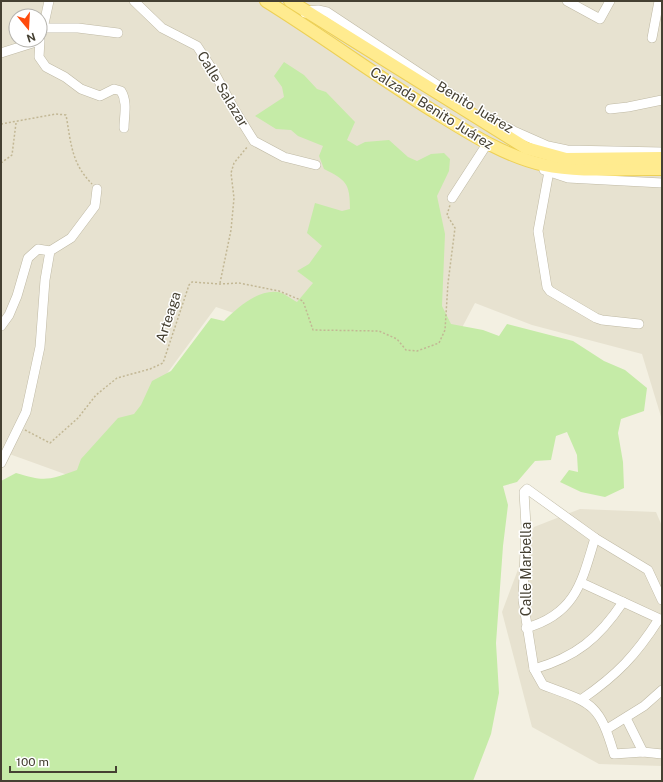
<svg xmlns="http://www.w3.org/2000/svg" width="663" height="782" font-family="'Public Sans',sans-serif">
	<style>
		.residential { fill: #e7e2d0; fill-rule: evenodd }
		.green { fill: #c5eba7 }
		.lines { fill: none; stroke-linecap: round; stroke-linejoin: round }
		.minor-casing { stroke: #bfb9a4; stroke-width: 10 }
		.major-casing { stroke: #edd056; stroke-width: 14 }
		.path { stroke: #c2b794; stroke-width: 1.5; stroke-dasharray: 2 2; stroke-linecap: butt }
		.minor { stroke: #fff; stroke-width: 9 }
		.major { stroke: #ffeb8f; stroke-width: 12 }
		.labels { text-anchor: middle; stroke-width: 3; stroke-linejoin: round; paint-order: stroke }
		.street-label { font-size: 14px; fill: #454032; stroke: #fff }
	</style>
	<rect width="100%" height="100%" fill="#f3f0e2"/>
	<g class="residential">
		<path d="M1,1H662V420L642,354L532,325L475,303L434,381L216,307L87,482L1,451ZM16,16H40V40H16Z"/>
		<polygon points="580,509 656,512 662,526 662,766 599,764 532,727 502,612 534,527"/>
	</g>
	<path class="green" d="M284,62L304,75L317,89L326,92L355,122L347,140L357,146L365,142L389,140L408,157L417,161L431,154L444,153L450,159L449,171L437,196L445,234L442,306L451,324L483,330L499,336L507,324L573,341L604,361L625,370L647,388L644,411L621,419L618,433L623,462L624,488L605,497L581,492L560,482L569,470L578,472L577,455L567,432L556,436L551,460L535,461L517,482L503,486L508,505L503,546L496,643L499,693L491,734L473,781H1V481L16,473C45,482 49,480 77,470L81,459L118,418L134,414L141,405L152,381L171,371L211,318L224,321C237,308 258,289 278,292C284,293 291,299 297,302L313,283L297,271L309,264L322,246L307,233L315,203L342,211L350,209C350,183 346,180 324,169L319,156L323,146L298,136L291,130L276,129L255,116L284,97L282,87L274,76Z"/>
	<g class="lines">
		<g class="minor-casing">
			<g id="minor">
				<polyline points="134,1 162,28 197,46 214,72 234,109 254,141 284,157 316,165"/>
				<polyline points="567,1 600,19 610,1"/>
				<polyline points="305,13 306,11 318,10 327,12 466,104"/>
				<polyline points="44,28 78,28 118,33"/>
				<polyline points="42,33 49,1"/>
				<polyline points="652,38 659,1"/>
				<path d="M40,40L39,57L46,67L65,77L81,89L100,96L114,89L121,91C128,102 124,116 124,128"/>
				<polyline points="1,53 39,41"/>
				<polyline points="610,109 628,107 662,100"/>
				<polyline points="481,114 514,131 548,146 567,150 662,152"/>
				<polyline points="550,166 538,231 547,287 550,291 596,318 602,320 639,324"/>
				<polyline points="544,170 568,178 662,183"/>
				<polyline points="452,198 487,144"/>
				<polyline points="1,326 9,315 17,296 28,258 38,249 50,251"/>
				<polyline points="1,463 26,412 40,347 45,280 50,251 71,238 95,206 97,189"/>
				<polyline points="582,583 662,620"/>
				<path d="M662,600L648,570L595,538L527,489L524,492L526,526L523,600L534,669L543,685C591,703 599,702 614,754L643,752L662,754"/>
				<path d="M526,628C576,614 582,581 595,538"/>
				<path d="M534,669C576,657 599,638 623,602"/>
				<path d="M582,699C617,675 636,655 659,619"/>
				<polyline points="626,718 643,752"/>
				<polyline points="607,729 644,706 662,690"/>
			</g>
		</g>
		<g class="major-casing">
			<g id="major">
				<path d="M266,1C324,37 379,78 438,114C472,135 505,156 544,165C582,173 624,168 662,169"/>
				<polyline points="290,1 526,148 566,159 662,158"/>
			</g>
		</g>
		<g class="path">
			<path d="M1,124L56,114L66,115C71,142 71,163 92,184"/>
			<polyline points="1,163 12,155 16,123"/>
			<polyline points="220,283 231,230 234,198 231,173 234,163 248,146"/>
			<polyline points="25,430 50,443 78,418 96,395 117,378 150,369 163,363 189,285 192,282 220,284 239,283 279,291 303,301 313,330 379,331 397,339 406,350 417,351 439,343 445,330 448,283 455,228 447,215 450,205"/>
		</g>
		<use href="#minor" class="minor"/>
		<use href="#major" class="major"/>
	</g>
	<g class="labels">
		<g class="street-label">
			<text transform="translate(223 89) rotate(59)" y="5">Calle Salazar</text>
			<text transform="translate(475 107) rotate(31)" y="5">Benito Juárez</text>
			<text transform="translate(432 108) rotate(32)" y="5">Calzada Benito Juárez</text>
			<text transform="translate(168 317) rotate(-72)" y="5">Arteaga</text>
			<text transform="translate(526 569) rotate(-90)" y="5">Calle Marbella</text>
		</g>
	</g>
	<rect width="663" height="782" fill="none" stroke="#454032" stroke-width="4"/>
	<g transform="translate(28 28) rotate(162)"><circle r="19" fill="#ffffff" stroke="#b5b3ad"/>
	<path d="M0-3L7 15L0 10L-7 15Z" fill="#ff4b0d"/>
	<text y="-6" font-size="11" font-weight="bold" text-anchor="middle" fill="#454032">N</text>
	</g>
	<path d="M10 766v6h106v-6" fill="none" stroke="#454032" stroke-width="2"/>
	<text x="16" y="766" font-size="12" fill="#454032" stroke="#ffffff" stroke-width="3" paint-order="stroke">100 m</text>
</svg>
